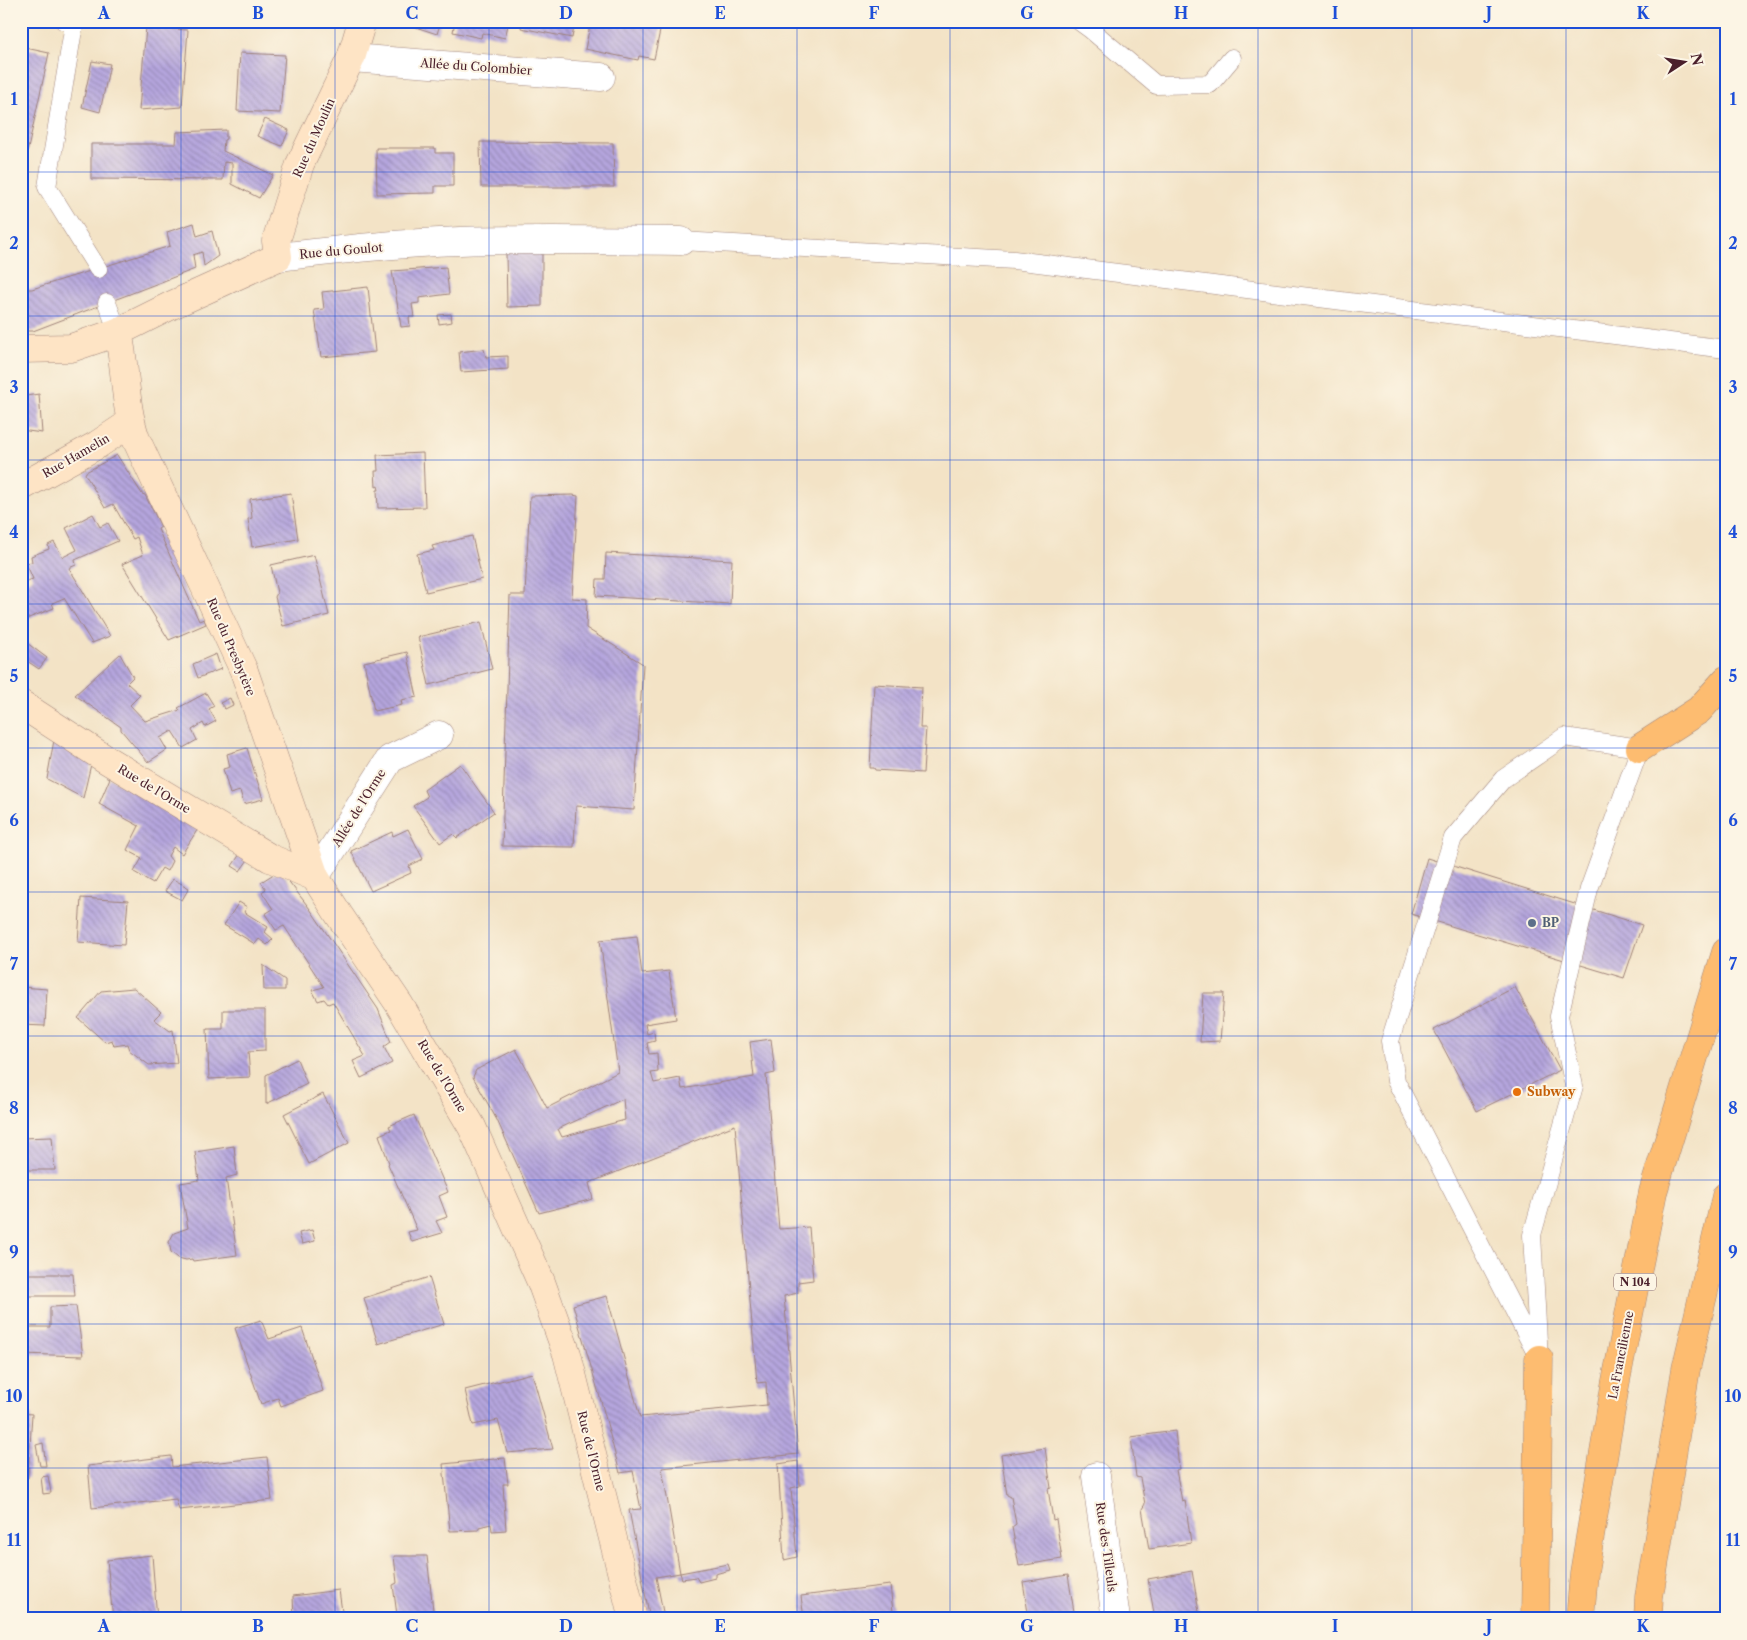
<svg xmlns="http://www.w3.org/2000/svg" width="1747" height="1640" font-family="'Libre Caslon Text',serif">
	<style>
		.building { fill: url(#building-back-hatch); fill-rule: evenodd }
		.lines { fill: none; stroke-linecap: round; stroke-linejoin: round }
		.lane-casing { stroke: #9e8178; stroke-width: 19 }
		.street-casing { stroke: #9e8178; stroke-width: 29 }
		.secondary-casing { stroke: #9e8178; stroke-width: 29 }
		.highway-casing { stroke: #9e8178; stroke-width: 29 }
		.lane { stroke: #fff; stroke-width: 18 }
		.street { stroke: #fff; stroke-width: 28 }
		.secondary { stroke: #fee4c5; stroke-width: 28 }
		.highway { stroke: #fdbc6f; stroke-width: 28 }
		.grid { fill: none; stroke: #1d4ed8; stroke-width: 1; stroke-opacity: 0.55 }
		.service-dot { fill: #5c6f8a; stroke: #fcf5e5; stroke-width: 2 }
		.food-dot { fill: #e8710a; stroke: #fcf5e5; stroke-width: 2 }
		.labels { text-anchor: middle; stroke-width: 4; stroke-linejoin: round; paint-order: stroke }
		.shield { fill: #fcf5e5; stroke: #7f5f63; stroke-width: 1 }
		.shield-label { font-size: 11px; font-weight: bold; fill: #4a1f2b }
		.street-label { font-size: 12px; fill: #4a1f2b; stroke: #fcf5e5 }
		.service-label { font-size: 12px; font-weight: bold; fill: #4e5e75; stroke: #fcf5e5; text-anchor: start }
		.food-label { font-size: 12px; font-weight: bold; fill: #c56008; stroke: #fcf5e5; text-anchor: start }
		.neatline { fill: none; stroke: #1d4ed8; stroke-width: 2 }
		.grid-label { font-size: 16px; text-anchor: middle; font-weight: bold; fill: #1d4ed8 }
	</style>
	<defs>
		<pattern id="building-back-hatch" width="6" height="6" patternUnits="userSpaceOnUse" patternTransform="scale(1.25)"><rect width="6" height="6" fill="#b5a6de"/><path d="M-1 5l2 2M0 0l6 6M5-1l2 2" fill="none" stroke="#9587b4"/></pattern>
	</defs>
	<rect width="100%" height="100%" fill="#fcf5e5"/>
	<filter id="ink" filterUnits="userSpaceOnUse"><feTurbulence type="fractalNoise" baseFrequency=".02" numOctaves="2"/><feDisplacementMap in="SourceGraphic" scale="10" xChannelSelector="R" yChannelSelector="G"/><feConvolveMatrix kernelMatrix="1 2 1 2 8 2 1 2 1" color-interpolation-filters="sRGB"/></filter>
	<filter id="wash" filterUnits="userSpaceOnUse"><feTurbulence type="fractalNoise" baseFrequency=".0096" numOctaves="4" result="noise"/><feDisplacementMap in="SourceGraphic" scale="20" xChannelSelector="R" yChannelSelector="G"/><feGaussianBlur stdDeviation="1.12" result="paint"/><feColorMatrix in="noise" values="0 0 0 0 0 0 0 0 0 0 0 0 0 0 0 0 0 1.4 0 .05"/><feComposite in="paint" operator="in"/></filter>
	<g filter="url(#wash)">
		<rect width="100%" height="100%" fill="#f3e3c6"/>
		<g id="blocks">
			<g class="building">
				<polygon points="397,21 441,21 437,34"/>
				<polygon points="455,21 509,21 505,38 482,33 481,38 453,32"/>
				<polygon points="522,21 575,21 572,38 521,28"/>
				<polygon points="591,21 646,21 646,24 661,26 654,59 639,56 638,60 585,49"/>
				<polygon points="146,27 188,30 182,107 139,110"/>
				<polygon points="21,47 49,53 24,167 21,167"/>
				<polygon points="240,53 285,55 280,113 237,111"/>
				<polygon points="92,61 110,64 100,112 82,107"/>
				<polygon points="265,119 289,130 282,146 257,136"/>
				<polygon points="226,130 226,139 224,140 223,151 273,175 259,198 232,184 232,163 224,162 223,180 91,179 91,144 176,144 177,132"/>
				<polygon points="480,142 613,143 614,187 481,187"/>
				<polygon points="376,148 435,148 435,153 453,153 453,186 435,186 435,193 377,194"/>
				<polygon points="194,223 197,236 212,231 218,256 204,266 202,252 193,255 195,269 33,331 21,331 21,289 32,289 170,246 167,232"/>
				<polygon points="542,250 542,306 507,307 506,252"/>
				<polygon points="446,267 449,294 419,298 419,303 412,304 414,317 409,317 410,326 401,327 392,271"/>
				<polygon points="368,287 375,352 321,357 314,310 324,309 322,292"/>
				<polygon points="451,314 452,322 439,324 438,315"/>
				<polygon points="484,349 486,357 508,356 508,369 461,372 459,352"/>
				<polygon points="21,384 24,384 26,396 39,394 42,433 21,430"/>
				<polygon points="423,453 425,507 378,508 377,490 379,490 378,486 376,487 375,471 378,471 377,455"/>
				<polygon points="117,455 142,494 145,495 161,527 158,529 199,621 204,619 206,624 169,640 122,564 143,555 137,537 133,539 113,504 105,508 85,474 86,472"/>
				<polygon points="291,493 298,539 252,547 248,519 252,518 250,499"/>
				<polygon points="573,495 578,496 572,598 587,599 586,628 643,664 634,810 576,806 574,847 502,846 510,595 525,595 530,496"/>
				<polygon points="93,514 100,527 108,523 118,541 75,560 76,565 69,568 110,636 92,643 64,598 52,603 54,608 21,621 21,583 33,579 26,563 32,562 31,556 49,549 48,545 54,542 63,557 77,550 66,528"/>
				<polygon points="472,536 482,579 426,592 417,554 434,550 432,546"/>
				<polygon points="606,553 732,560 730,604 596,596 597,579 605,579"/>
				<polygon points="314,555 329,615 283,626 275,597 277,593 271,565"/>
				<polygon points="481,622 492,669 429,685 418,637"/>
				<polygon points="21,636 27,643 47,658 39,669 21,657"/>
				<polygon points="407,652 417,697 401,700 402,705 374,711 364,662"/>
				<polygon points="120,654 133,677 127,683 140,695 130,705 145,721 180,710 178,708 206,693 214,706 209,709 216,721 205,727 203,723 192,730 197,740 183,748 172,731 160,738 167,750 148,762 121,730 121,727 75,695"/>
				<polygon points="216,654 221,669 198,678 193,664"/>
				<polygon points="874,684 922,687 920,728 926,728 923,773 875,770 874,768 870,768"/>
				<polygon points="230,698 233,705 225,709 220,703"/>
				<polygon points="54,740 92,760 83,798 47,779"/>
				<polygon points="247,748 263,799 244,804 240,791 230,794 223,769 230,767 227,754"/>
				<polygon points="460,764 494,812 457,838 453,834 440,843 413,806 427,797 424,790"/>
				<polygon points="110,778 201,824 182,854 173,847 168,856 172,861 167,871 162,868 153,883 134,872 142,858 127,850 139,826 99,804"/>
				<polygon points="408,829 423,859 409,866 411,873 371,891 351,851 392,832 393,836"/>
				<polygon points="242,851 250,857 240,871 232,866"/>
				<polygon points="1427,858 1642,925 1624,978 1411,914"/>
				<polygon points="280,870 310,909 378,1009 391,1042 384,1047 392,1063 361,1078 353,1061 365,1056 333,1002 328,1004 324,999 318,1001 312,990 324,987 284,926 276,930 265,914 273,909 262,892 266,889 261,882"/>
				<polygon points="173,879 189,888 182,900 165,891"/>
				<polygon points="81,898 128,901 124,945 78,942"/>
				<polygon points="239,902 247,907 244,912 268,927 265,932 273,939 267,945 259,939 255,944 224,925"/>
				<path d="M637,936L642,974L669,971L676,1019L645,1024L647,1034L654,1032L655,1041L647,1043L649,1054L657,1053L658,1072L651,1073L654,1083L680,1078L682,1089L754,1077L750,1042L771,1039L775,1073L766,1075L779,1229L809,1227L813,1280L798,1282V1293L784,1296L798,1454L662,1468L680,1573L656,1577L664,1617L655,1619H650L629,1510L641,1509L633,1471L620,1473L601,1401L573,1305L607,1296L640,1417L767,1405L766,1382L757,1383L735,1125L589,1183L593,1199L539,1213L497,1120L473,1077L476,1070L516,1049L547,1108L618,1072L600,940ZM623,1099L625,1120L562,1137L558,1129Z"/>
				<polygon points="263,965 285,980 285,990 264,990"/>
				<polygon points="21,987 47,989 45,1026 21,1025"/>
				<polygon points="1515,987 1560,1070 1477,1111 1434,1030"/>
				<polygon points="134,988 161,1012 154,1019 170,1031 173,1030 177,1063 149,1065 129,1050 127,1044 114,1046 112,1040 105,1042 78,1018 101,991"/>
				<polygon points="1203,993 1224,993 1220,1041 1200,1042"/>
				<polygon points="223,1010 265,1010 265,1051 248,1052 250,1077 209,1079 207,1029 223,1029"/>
				<polygon points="297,1059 307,1084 266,1104 266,1075"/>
				<polygon points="323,1094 349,1143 309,1164 284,1114"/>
				<polygon points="414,1115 448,1192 439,1196 447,1217 436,1221 442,1233 412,1242 408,1232 417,1230 388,1164 389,1163 379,1135 391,1130 389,1126"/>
				<polygon points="52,1137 55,1170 21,1170 21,1138"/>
				<polygon points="234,1146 237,1175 226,1178 237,1255 193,1261 192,1259 186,1260 178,1258 171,1252 169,1242 174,1233 188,1228 180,1183 199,1180 195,1152"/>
				<polygon points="312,1230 315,1241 302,1244 299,1233"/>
				<polygon points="21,1274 73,1274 75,1296 21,1296"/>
				<polygon points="429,1277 444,1324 378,1344 364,1298"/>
				<polygon points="76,1306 83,1356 21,1354 21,1327 50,1327 50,1307"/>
				<polygon points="261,1320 269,1339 302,1328 323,1391 281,1406 278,1398 261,1404 235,1328"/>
				<polygon points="532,1373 553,1449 507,1453 498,1420 473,1425 465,1390"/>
				<polygon points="21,1413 32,1414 28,1478 21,1477"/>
				<polygon points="1175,1431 1179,1469 1176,1470 1182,1501 1185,1500 1191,1543 1149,1549 1142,1509 1145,1504 1140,1478 1136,1477 1131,1437"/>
				<polygon points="43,1443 46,1466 40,1466 36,1445"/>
				<polygon points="1045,1448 1051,1488 1048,1489 1053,1520 1056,1519 1062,1559 1019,1566 1012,1527 1016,1524 1011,1497 1007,1495 1001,1455"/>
				<polygon points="171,1456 172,1467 267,1457 272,1500 179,1510 176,1499 92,1508 88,1466"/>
				<polygon points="505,1458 508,1484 503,1484 506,1530 492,1531 491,1524 479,1527 479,1530 450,1531 443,1464"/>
				<polygon points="798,1461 800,1486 791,1488 797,1557 784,1560 778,1464"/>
				<polygon points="48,1476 51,1493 43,1494 41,1477"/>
				<polygon points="152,1555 157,1619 113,1619 107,1560"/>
				<polygon points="394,1556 427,1556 434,1619 374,1619 397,1615 393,1585 397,1583"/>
				<polygon points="728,1564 730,1570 715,1574 715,1578 699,1582 696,1577 682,1579 680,1573"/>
				<polygon points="1192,1571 1199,1612 1195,1613 1196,1619 1155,1619 1148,1579"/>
				<polygon points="1068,1575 1075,1618 1029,1619 1023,1582"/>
				<polygon points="890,1585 893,1612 856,1617 856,1619 804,1619 801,1596"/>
				<polygon points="339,1590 343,1619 294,1619 293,1596"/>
			</g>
		</g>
	</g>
	<g filter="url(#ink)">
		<use href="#blocks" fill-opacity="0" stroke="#9e8178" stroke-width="1"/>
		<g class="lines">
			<g class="lane-casing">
				<g id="lane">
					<polyline points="64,21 74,24 47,187 98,269"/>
					<polyline points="1079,21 1090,29 1156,85 1210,84 1232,58"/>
					<polyline points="681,241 1014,260 1726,349"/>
					<polyline points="107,303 118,332"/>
					<polygon points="1564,737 1640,748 1589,889 1559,1016 1574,1086 1532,1235 1539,1359 1396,1081 1390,1041 1453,838 1503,779"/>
				</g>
			</g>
			<g class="street-casing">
				<g id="street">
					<polyline points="351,58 601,77"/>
					<path d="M278,257C338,250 399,243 460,241C533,239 607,240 681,241"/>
					<polyline points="315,877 390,759 439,735"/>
					<polyline points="1096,1476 1116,1619"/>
				</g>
			</g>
			<g class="secondary-casing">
				<g id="secondary">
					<path d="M118,332C126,367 124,405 136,439L244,671L315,877L339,915L399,1004L472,1127L541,1282L567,1354L633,1619"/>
					<polyline points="21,349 71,348 118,332 172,305 278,257 276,241 300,164 351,58 362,21"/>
					<polyline points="21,487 97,445 130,423"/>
					<polyline points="21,704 107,760 270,858 315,877"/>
				</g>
			</g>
			<g class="highway-casing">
				<g id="highway">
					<polyline points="1640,748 1699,710 1726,680"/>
					<polyline points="1535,1619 1539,1359"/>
					<polyline points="1580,1619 1584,1573 1615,1386 1653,1192 1726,952"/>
					<polyline points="1648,1619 1649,1597 1686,1369 1726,1196"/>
				</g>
			</g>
			<use href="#lane" class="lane"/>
			<use href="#street" class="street"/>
			<use href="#secondary" class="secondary"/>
			<use href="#highway" class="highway"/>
		</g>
	</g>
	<path class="grid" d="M181,21V1619M335,21V1619M489,21V1619M643,21V1619M797,21V1619M950,21V1619M1104,21V1619M1258,21V1619M1412,21V1619M1566,21V1619M21,172H1726M21,316H1726M21,460H1726M21,604H1726M21,748H1726M21,892H1726M21,1036H1726M21,1180H1726M21,1324H1726M21,1468H1726"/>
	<circle class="service-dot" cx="1532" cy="923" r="5"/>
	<circle class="food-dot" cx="1517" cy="1092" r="5"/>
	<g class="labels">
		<rect class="shield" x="1614" y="1273.5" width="42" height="17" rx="4"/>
		<g class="shield-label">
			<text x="1635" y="1286">N 104</text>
		</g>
		<g class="street-label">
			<text transform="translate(476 67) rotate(4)" y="4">Allée du Colombier</text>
			<text transform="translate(314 138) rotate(-66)" y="4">Rue du Moulin</text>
			<text transform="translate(341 251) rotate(-5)" y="4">Rue du Goulot</text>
			<text transform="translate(76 456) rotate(-30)" y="4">Rue Hamelin</text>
			<text transform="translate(231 647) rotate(67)" y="4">Rue du Presbytère</text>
			<text transform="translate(154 789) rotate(31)" y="4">Rue de l'Orme</text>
			<text transform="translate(359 808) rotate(-58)" y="4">Allée de l'Orme</text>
			<text transform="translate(442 1076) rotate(59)" y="4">Rue de l'Orme</text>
			<text transform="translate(1621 1355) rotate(-79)" y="4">La Francilienne</text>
			<text transform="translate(591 1451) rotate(76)" y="4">Rue de l'Orme</text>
			<text transform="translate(1106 1547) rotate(82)" y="4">Rue des Tilleuls</text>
		</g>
		<g class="service-label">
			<text x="1542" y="927">BP</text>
		</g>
		<g class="food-label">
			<text x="1527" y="1096">Subway</text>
		</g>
	</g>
	<rect width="1747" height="1640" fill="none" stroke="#fcf5e5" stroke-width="55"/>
	<g transform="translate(1684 62) rotate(78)" stroke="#fcf5e5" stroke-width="4" paint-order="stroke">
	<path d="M0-4L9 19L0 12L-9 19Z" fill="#4a1f2b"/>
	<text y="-8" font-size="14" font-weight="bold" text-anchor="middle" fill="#4a1f2b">N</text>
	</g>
	<rect x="28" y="28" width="1692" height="1584" class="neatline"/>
	<g class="grid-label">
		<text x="104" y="19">A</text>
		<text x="258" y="19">B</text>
		<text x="412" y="19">C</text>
		<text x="566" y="19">D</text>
		<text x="720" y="19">E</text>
		<text x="874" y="19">F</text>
		<text x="1027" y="19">G</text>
		<text x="1181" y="19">H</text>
		<text x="1335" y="19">I</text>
		<text x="1489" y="19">J</text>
		<text x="1643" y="19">K</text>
		<text x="14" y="105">1</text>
		<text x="1733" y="105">1</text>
		<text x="14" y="249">2</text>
		<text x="1733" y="249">2</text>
		<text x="14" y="393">3</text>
		<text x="1733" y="393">3</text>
		<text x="14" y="538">4</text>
		<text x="1733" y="538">4</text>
		<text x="14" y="682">5</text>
		<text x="1733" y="682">5</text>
		<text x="14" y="826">6</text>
		<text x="1733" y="826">6</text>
		<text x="14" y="970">7</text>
		<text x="1733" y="970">7</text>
		<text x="14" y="1114">8</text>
		<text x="1733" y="1114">8</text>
		<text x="14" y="1258">9</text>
		<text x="1733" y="1258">9</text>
		<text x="14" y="1402">10</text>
		<text x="1733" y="1402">10</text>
		<text x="14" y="1546">11</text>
		<text x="1733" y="1546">11</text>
		<text x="104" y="1632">A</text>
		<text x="258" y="1632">B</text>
		<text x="412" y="1632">C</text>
		<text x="566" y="1632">D</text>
		<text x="720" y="1632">E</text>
		<text x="874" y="1632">F</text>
		<text x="1027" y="1632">G</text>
		<text x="1181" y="1632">H</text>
		<text x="1335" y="1632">I</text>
		<text x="1489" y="1632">J</text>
		<text x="1643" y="1632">K</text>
	</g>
</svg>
